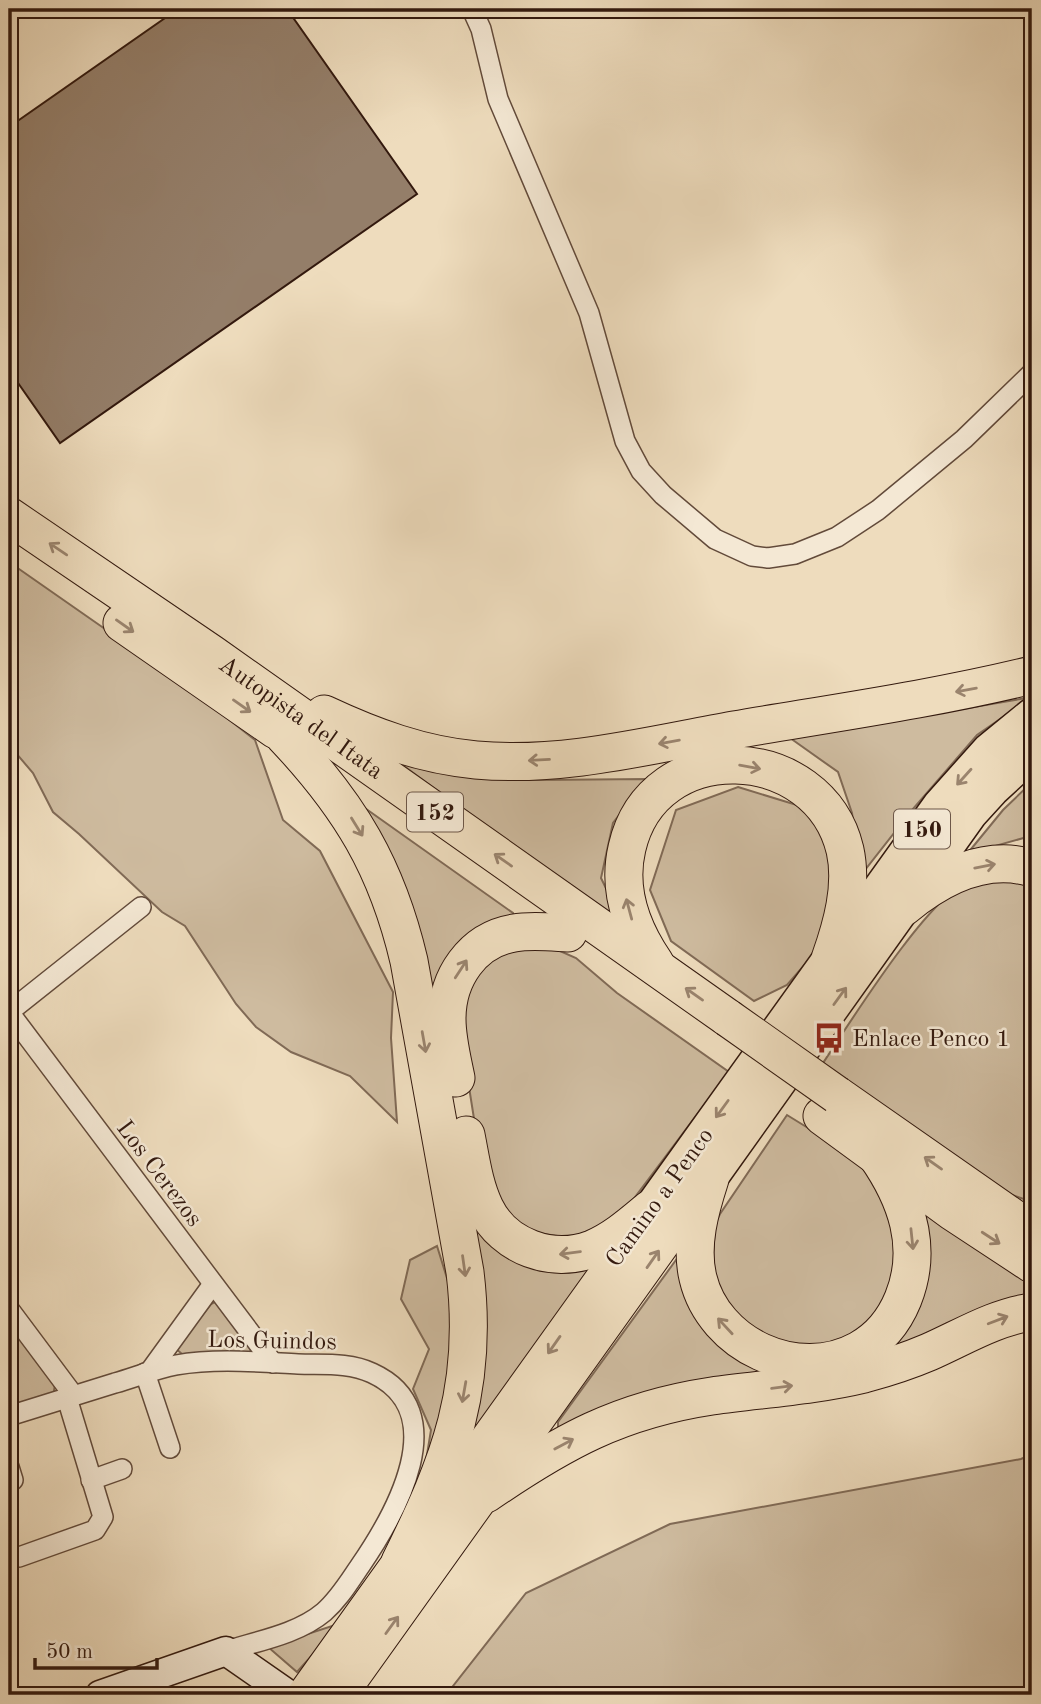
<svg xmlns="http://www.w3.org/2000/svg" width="1041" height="1704" font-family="'Old Standard TT',serif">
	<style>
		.green { fill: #cebb9f; stroke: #806a56; stroke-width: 2 }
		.building { fill: #947e69; stroke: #33190e; stroke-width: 2 }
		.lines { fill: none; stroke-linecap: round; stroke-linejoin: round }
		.minor-casing { stroke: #624a3a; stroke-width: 22 }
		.secondary-casing { stroke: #33190e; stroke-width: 31 }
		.primary-casing { stroke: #33190e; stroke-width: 34 }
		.trunk-casing { stroke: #33190e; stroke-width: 36 }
		.motorway-casing { stroke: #33190e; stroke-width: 39 }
		.minor { stroke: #f4e8d4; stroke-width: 19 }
		.secondary { stroke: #f4e8d4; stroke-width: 28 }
		.primary { stroke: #eedcbd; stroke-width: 32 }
		.trunk { stroke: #eedcbd; stroke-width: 33 }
		.motorway { stroke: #eedcbd; stroke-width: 37 }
		.motorway-bridge-casing { stroke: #33190e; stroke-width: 39; stroke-linecap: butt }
		.motorway-bridge { stroke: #eedcbd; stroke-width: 37 }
		.oneway { stroke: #9a846e }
		.labels { text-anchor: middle; stroke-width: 5; stroke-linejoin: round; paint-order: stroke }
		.shield { fill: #f4e8d4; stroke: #6d5749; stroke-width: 2 }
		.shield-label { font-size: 23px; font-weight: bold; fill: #33190e }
		.street-label { font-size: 24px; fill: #33190e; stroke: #f4e8d4 }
		.poi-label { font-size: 24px; fill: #33190e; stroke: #f4e8d4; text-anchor: start }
	</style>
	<rect width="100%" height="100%" fill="#eedcbd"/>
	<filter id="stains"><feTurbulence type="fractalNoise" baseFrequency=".00286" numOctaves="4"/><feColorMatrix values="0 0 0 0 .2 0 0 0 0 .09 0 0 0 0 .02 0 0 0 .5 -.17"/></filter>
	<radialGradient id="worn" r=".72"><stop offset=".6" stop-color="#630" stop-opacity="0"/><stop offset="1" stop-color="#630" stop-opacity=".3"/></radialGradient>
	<g class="green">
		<polygon points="9,562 181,682 255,740 283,820 320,851 393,992 391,1038 397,1122 350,1076 291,1052 256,1027 236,1004 185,926 162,912 79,834 53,812 33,773 9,745"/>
		<polygon points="1032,697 977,735 913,809 861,875 852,813 838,772 783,733 927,715"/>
		<polygon points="389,755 474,778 538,780 647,779 613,823 601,878 621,919 617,923"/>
		<polygon points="1032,782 1032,838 1027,837 967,854 1003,810"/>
		<polygon points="738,787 810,809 838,864 821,946 787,985 754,1001 671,941 650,890 676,810"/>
		<polygon points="362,806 513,913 515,918 438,1013"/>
		<path d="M1032,880V1202L1004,1192L821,1066C846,1029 930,893 968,883C986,879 1013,881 1032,880Z"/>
		<polygon points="525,943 551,947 576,958 617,993 729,1072 626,1209 585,1240 510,1229 475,1125 460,1030 474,967"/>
		<polygon points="787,1115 855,1157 873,1171 903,1263 867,1333 802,1350 741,1324 712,1276 715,1224 720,1214"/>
		<polygon points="466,1182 477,1218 604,1254 468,1443"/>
		<polygon points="925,1211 1032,1276 1032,1304 901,1356 887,1345"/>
		<polygon points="437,1246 455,1304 450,1415 425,1467 431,1430 413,1389 429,1349 401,1299 410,1260"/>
		<polygon points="684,1249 685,1263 794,1375 558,1428 558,1422"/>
		<polygon points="219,1300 251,1348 250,1354 182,1354 175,1348 211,1304"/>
		<polygon points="9,1336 20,1337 55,1385 53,1396 9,1410"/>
		<polygon points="1032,1454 1032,1695 446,1695 526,1593 670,1524 1021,1459"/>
		<polygon points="341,1623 297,1672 268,1647"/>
	</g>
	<polygon class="building" points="178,9 287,9 417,194 60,443 9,370 9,127"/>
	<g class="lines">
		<g class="minor-casing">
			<g id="minor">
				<polyline points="472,9 481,29 498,99 589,313 625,441 641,471 663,495 715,539 752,556 768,558 795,554 837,537 878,510 964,439 1032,373"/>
				<polyline points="9,1012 273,1363"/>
				<polyline points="9,1012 141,907"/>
				<polyline points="9,1309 74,1396"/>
				<polyline points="150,1371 213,1284"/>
				<polyline points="145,1373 170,1448"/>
				<path d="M9,1416C44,1405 80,1394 115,1383C136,1377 155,1369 176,1365C216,1358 258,1362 298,1364C322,1365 349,1362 372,1373C455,1411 395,1515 360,1566C349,1582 339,1599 324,1612C298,1634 258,1641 226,1651"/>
				<polyline points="9,1467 13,1480"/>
				<polyline points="91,1480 122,1469"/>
				<polyline points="19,1557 95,1530 103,1517 67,1398"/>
			</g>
		</g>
		<g class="secondary-casing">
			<polyline id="secondary" points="100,1695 226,1651 289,1695"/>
		</g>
		<g class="primary-casing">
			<g id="primary">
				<polyline points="303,1695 642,1222"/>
				<polyline points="341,1695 705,1186"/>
			</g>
		</g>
		<g class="trunk-casing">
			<g id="trunk">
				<polyline points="710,1179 971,813 992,790 1032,753"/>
				<polyline points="650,1209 939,806 989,750 1032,715"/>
			</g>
		</g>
		<g class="motorway-casing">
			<g id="motorway">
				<path id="s1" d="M9,516L212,654L728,1018"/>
				<polyline points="122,623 276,730"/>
				<path d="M324,714C373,737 422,755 476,760C562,768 650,745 734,730C834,713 934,699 1032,675"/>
				<path d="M284,736C350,806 387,867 409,961L465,1272C479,1387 450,1461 400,1562"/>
				<path d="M904,907C939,878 985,854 1032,868"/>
				<path d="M655,963C631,928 617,890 627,848C653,733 819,741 845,850C853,886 842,925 830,959"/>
				<path d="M456,1078C452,1058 447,1039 447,1019C447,978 472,940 514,933C531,930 550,932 568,933"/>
				<polyline points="837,1095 1032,1231"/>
				<polyline points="822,1116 953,1212 1032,1264"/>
				<path d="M466,1135C471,1160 474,1185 485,1208C504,1247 552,1264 592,1249C614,1240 632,1224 650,1209"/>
				<path d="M710,1179C700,1210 690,1245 698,1278C714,1345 797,1384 859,1350C879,1339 894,1321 903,1299C924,1247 906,1198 876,1155"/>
				<path d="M486,1494C562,1442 619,1410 712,1396C762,1389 814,1386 864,1374C886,1368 908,1361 929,1352C963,1337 995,1317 1032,1312"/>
			</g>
		</g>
		<use href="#minor" class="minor"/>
		<use href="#secondary" class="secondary"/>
		<use href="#primary" class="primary"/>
		<use href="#trunk" class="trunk"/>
		<use href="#motorway" class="motorway"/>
		<g class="motorway-bridge-casing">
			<polyline id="motorway-bridge" points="728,1018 837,1095"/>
		</g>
		<use href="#motorway-bridge" class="motorway-bridge"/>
	</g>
	<defs><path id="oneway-shaft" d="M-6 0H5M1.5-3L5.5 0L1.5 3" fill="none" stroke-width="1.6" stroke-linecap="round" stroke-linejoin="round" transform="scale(1.75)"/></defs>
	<g class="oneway">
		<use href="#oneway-shaft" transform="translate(58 549) rotate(-146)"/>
		<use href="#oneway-shaft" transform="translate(125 626) rotate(35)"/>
		<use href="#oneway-shaft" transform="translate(966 690) rotate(170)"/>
		<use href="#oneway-shaft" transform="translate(242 706) rotate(35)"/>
		<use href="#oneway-shaft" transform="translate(669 742) rotate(170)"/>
		<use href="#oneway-shaft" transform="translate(539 760) rotate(177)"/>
		<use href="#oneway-shaft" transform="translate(750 767) rotate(10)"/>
		<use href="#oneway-shaft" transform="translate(964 777) rotate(132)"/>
		<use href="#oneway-shaft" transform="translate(357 827) rotate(58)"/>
		<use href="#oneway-shaft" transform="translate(503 860) rotate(-145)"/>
		<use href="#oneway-shaft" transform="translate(985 866) rotate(-11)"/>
		<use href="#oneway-shaft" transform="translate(629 909) rotate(-105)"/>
		<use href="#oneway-shaft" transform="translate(461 969) rotate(-57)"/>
		<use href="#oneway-shaft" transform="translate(694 994) rotate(-145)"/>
		<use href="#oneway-shaft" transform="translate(840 996) rotate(-54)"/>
		<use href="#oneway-shaft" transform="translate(424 1042) rotate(80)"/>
		<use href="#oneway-shaft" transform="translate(722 1109) rotate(126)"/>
		<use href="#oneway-shaft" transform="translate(933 1163) rotate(-145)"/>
		<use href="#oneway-shaft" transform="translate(991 1238) rotate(33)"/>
		<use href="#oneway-shaft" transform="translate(912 1239) rotate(84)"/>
		<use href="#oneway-shaft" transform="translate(570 1253) rotate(173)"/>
		<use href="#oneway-shaft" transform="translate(653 1259) rotate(-55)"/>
		<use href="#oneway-shaft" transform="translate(464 1266) rotate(82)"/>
		<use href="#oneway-shaft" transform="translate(998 1320) rotate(-21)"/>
		<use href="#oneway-shaft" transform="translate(725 1326) rotate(-133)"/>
		<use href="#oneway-shaft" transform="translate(554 1345) rotate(125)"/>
		<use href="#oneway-shaft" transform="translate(782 1387) rotate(-7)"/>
		<use href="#oneway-shaft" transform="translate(464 1392) rotate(100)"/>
		<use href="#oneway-shaft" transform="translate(564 1444) rotate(-28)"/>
		<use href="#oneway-shaft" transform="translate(392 1625) rotate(-54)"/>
	</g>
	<defs>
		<g id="bus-bare" transform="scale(2.415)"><path d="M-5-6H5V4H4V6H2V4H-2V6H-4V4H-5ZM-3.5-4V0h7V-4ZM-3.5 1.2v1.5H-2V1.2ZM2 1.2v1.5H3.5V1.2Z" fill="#8f2418" stroke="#f4e8d4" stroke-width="2.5" paint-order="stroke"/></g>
	</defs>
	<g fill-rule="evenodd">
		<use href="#bus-bare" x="829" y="1038"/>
	</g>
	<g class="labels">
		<g class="shield">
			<rect x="407" y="792.5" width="56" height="39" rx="5"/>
			<rect x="894" y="809.5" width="56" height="39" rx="5"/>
		</g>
		<g class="shield-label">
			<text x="435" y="820">152</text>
			<text x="922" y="837">150</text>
		</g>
		<g class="street-label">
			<text dy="8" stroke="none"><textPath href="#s1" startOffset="355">Autopista del Itata</textPath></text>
			<text transform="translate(160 1173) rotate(53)" y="8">Los Cerezos</text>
			<text transform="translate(659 1197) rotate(-54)" y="8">Camino a Penco</text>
			<text transform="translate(272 1340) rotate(1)" y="8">Los Guindos</text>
		</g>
		<g class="poi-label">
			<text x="852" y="1046">Enlace Penco 1</text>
		</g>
	</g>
	<rect width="1041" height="1704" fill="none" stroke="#eedcbd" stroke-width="35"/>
	<rect x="10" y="10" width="1020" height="1683" fill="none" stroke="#33190e" stroke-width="3.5"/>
	<rect x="18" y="18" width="1006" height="1669" fill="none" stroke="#33190e" stroke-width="2"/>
	<path d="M35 1658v10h122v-10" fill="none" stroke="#33190e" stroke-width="3.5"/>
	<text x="46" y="1658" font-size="21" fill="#33190e" stroke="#f4e8d4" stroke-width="5" paint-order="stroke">50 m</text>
	<rect width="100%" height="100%" filter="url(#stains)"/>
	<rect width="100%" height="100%" fill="url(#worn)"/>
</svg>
